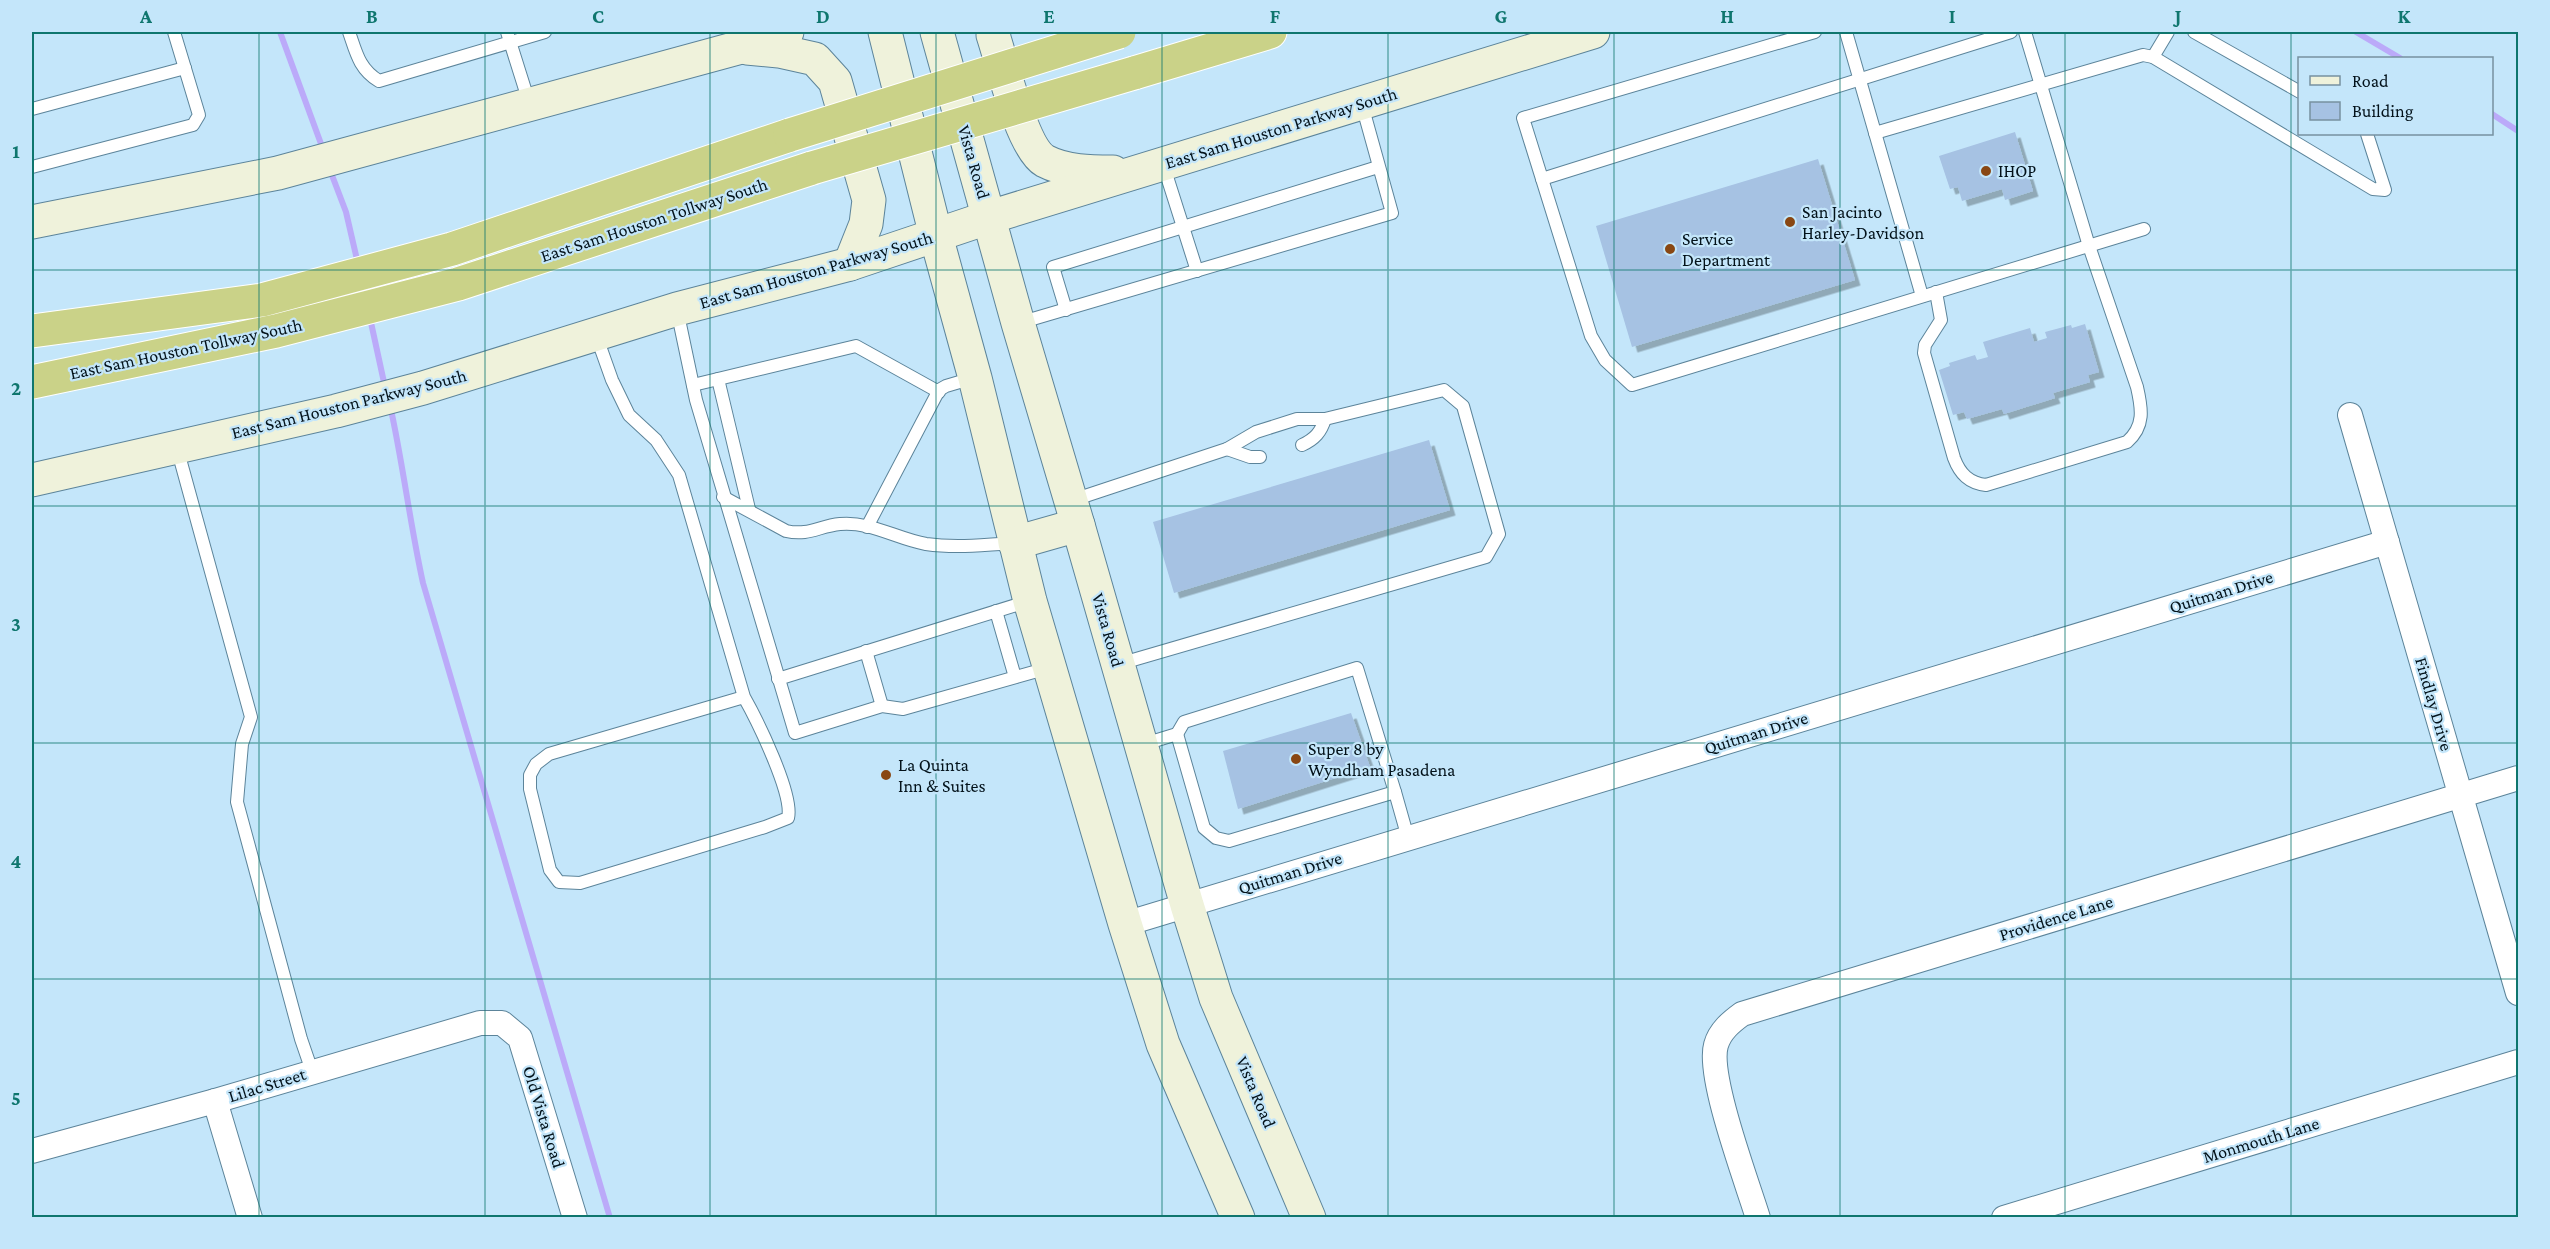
<svg xmlns="http://www.w3.org/2000/svg" width="2550" height="1249" font-family="'Crimson Pro',serif">
	<style>
		.lines { fill: none; stroke-linecap: round; stroke-linejoin: round }
		.stream { stroke: #bbaaf9; stroke-width: 6 }
		.building { fill: #a6c2e3; filter: url(#shadow) }
		.lane-casing { stroke: #5c849a; stroke-width: 14 }
		.street-casing { stroke: #5c849a; stroke-width: 26 }
		.secondary-casing { stroke: #5c849a; stroke-width: 35 }
		.highway-casing { stroke: #fff; stroke-width: 35 }
		.lane { stroke: #fff; stroke-width: 12 }
		.street { stroke: #fff; stroke-width: 24 }
		.secondary { stroke: #eff2db; stroke-width: 33 }
		.highway { stroke: #cad288; stroke-width: 33 }
		.highway-bridge-casing { stroke: #fff; stroke-width: 35; stroke-linecap: butt }
		.highway-bridge { stroke: #cad288; stroke-width: 33 }
		.grid { fill: none; stroke: #0f766e; stroke-width: 1.5; stroke-opacity: 0.55 }
		.poi-dot { fill: #894713; stroke: #c4e6fa; stroke-width: 2 }
		.labels { text-anchor: middle; stroke-width: 4.5; stroke-linejoin: round; paint-order: stroke }
		.street-label { font-size: 18px; fill: #03121a; stroke: #c4e6fa }
		.poi-label { font-size: 18px; fill: #03121a; stroke: #c4e6fa; text-anchor: start }
		.neatline { fill: none; stroke: #0f766e; stroke-width: 2 }
		.grid-label { font-size: 20px; text-anchor: middle; font-weight: bold; fill: #0f766e }
	</style>
	<defs>
		<filter id="shadow"><feDropShadow dx="5.5" dy="5.5" stdDeviation="0" flood-color="#0004"/></filter>
	</defs>
	<rect width="100%" height="100%" fill="#c4e6fa"/>
	<g class="lines">
		<g class="stream">
			<polyline points="280,32 324,152"/>
			<polyline points="2356,32 2400,58"/>
			<polyline points="2492,114 2518,131"/>
			<polyline points="330,170 346,212 358,264"/>
			<polyline points="370,318 385,387"/>
			<path d="M390,405C403,464 410,524 423,583L610,1218"/>
		</g>
	</g>
	<g class="building">
		<polygon points="2015,132 2033,191 2005,200 2002,189 1962,201 1958,187 1950,189 1939,156"/>
		<polygon points="1818,159 1855,280 1632,347 1596,226"/>
		<polygon points="2085,324 2099,372 2088,375 2090,382 2053,393 2055,398 2004,414 2002,409 1967,419 1964,412 1953,415 1939,370 1950,366 1949,363 1975,355 1977,360 1988,357 1983,342 2030,328 2034,342 2047,338 2045,332 2071,325 2072,328"/>
		<polygon points="1429,440 1450,510 1174,593 1153,522"/>
		<polygon points="1351,713 1370,767 1238,809 1223,751"/>
	</g>
	<g class="lines">
		<g class="lane-casing">
			<g id="lane">
				<path d="M349,32C356,52 359,69 379,81L545,32"/>
				<polyline points="507,32 529,102"/>
				<polyline points="1815,32 1523,118 1591,336 1605,360 1632,385 2144,229"/>
				<polyline points="1846,32 1922,296"/>
				<polyline points="2194,32 2300,92"/>
				<polyline points="2153,57 2168,32"/>
				<polyline points="32,109 185,68"/>
				<polyline points="1875,133 2143,55 2153,57 2373,189 2385,190 2367,134"/>
				<polyline points="1163,164 1197,271"/>
				<polyline points="32,167 193,125 199,115 174,32"/>
				<polyline points="1542,179 2011,32"/>
				<path d="M1936,292L1941,320L1925,345L1924,353L1954,458C1960,474 1969,483 1986,485L2127,442C2145,426 2142,409 2137,387L2089,246L2025,32"/>
				<polyline points="677,310 696,400 795,733 882,706 903,709 1048,668"/>
				<polyline points="1066,310 1053,267 1378,167"/>
				<polyline points="1019,323 1392,213 1362,105"/>
				<path d="M596,335L612,380L629,415L656,440L679,475L744,697L549,754L536,764L530,775V789L550,870L559,882L580,883L765,827L788,818C794,795 757,720 744,697"/>
				<polyline points="718,379 749,509"/>
				<polyline points="693,385 856,346 939,392"/>
				<path d="M1302,445C1315,439 1321,432 1325,419"/>
				<polyline points="177,448 251,717 242,744 237,802 301,1039 312,1071"/>
				<polyline points="1227,449 1250,457 1260,457"/>
				<path d="M723,497L786,531C809,536 819,526 840,524C870,521 897,539 926,544C955,548 985,545 1014,543"/>
				<polyline points="1073,500 1227,449 1256,432 1297,419 1325,419 1444,390 1463,406 1499,534 1486,557 1119,664"/>
				<polyline points="867,527 939,390 946,386 973,378"/>
				<polyline points="996,611 1015,677"/>
				<polyline points="866,651 882,706"/>
				<polyline points="778,679 1029,601"/>
				<polyline points="1177,734 1184,722 1357,668 1395,792"/>
				<polyline points="1141,745 1177,734 1204,828 1216,838 1229,841 1395,792 1408,838"/>
			</g>
		</g>
		<g class="street-casing">
			<g id="street">
				<polyline points="2350,415 2518,993"/>
				<polyline points="1125,924 2387,542"/>
				<polyline points="215,1101 250,1218"/>
				<polyline points="32,1151 215,1101 480,1023 502,1023 520,1038 575,1218"/>
				<path d="M1758,1218C1747,1182 1707,1076 1716,1045C1720,1031 1731,1022 1742,1014L2518,778"/>
				<polyline points="2004,1218 2518,1062"/>
			</g>
		</g>
		<g class="secondary-casing">
			<g id="secondary">
				<polyline points="885,32 936,236 975,378 1030,601 1125,924 1163,1044 1238,1218"/>
				<polyline points="937,32 1018,323 1078,525 1187,905 1216,998 1309,1218"/>
				<path d="M994,32L993,35C1002,62 1022,148 1045,161C1066,172 1091,172 1113,172"/>
				<polyline points="747,48 779,51 815,59 835,81 869,200 866,224 850,264"/>
				<polyline points="32,222 278,173 741,47 787,32"/>
				<polyline points="32,480 336,411 423,388 677,309 850,264 990,217 1593,32"/>
				<polyline points="1015,543 1078,525"/>
			</g>
		</g>
		<g class="highway-casing">
			<g id="highway">
				<polyline points="1134,73 1270,32"/>
				<polyline points="32,331 262,300 452,249 790,135"/>
				<polyline points="32,382 276,331 458,284 812,168"/>
			</g>
		</g>
		<use href="#lane" class="lane"/>
		<use href="#street" class="street"/>
		<use href="#secondary" class="secondary"/>
		<use href="#highway" class="highway"/>
		<g class="highway-bridge-casing">
			<g id="highway-bridge">
				<polyline points="790,135 1119,32"/>
				<polyline points="812,168 1134,73"/>
			</g>
		</g>
		<use href="#highway-bridge" class="highway-bridge"/>
	</g>
	<path class="grid" d="M259,32V1218M485,32V1218M710,32V1218M936,32V1218M1162,32V1218M1388,32V1218M1614,32V1218M1840,32V1218M2065,32V1218M2291,32V1218M32,270H2518M32,506H2518M32,743H2518M32,979H2518"/>
	<g class="poi-dot">
		<circle cx="1986" cy="171" r="6"/>
		<circle cx="1790" cy="222" r="6"/>
		<circle cx="1670" cy="249" r="6"/>
		<circle cx="1296" cy="759" r="6"/>
		<circle cx="886" cy="775" r="6"/>
	</g>
	<g class="labels">
		<g class="street-label">
			<text transform="translate(1281 128) rotate(-17)" y="6">East Sam Houston Parkway South</text>
			<text transform="translate(974 162) rotate(74)" y="6">Vista Road</text>
			<text transform="translate(654 220) rotate(-18)" y="6">East Sam Houston Tollway South</text>
			<text transform="translate(816 270) rotate(-16)" y="6">East Sam Houston Parkway South</text>
			<text transform="translate(186 349) rotate(-12)" y="6">East Sam Houston Tollway South</text>
			<text transform="translate(349 404) rotate(-14)" y="6">East Sam Houston Parkway South</text>
			<text transform="translate(2221 592) rotate(-17)" y="6">Quitman Drive</text>
			<text transform="translate(1108 630) rotate(74)" y="6">Vista Road</text>
			<text transform="translate(2434 704) rotate(74)" y="6">Findlay Drive</text>
			<text transform="translate(1756 733) rotate(-17)" y="6">Quitman Drive</text>
			<text transform="translate(1290 873) rotate(-17)" y="6">Quitman Drive</text>
			<text transform="translate(2056 918) rotate(-17)" y="6">Providence Lane</text>
			<text transform="translate(267 1085) rotate(-17)" y="6">Lilac Street</text>
			<text transform="translate(1256 1092) rotate(67)" y="6">Vista Road</text>
			<text transform="translate(544 1117) rotate(73)" y="6">Old Vista Road</text>
			<text transform="translate(2261 1140) rotate(-17)" y="6">Monmouth Lane</text>
		</g>
		<g class="poi-label">
			<text x="1998" y="177">IHOP</text>
			<text x="1802" y="218">San Jacinto<tspan x="1802" dy="21">Harley-Davidson</tspan></text>
			<text x="1682" y="245">Service<tspan x="1682" dy="21">Department</tspan></text>
			<text x="1308" y="755">Super 8 by<tspan x="1308" dy="21">Wyndham Pasadena</tspan></text>
			<text x="898" y="771">La Quinta<tspan x="898" dy="21">Inn &amp; Suites</tspan></text>
		</g>
	</g>
	<rect width="2550" height="1249" fill="none" stroke="#c4e6fa" stroke-width="66"/>
	<rect x="2298" y="57" width="195" height="78" fill="#c4e6fa" stroke="#7791a0" stroke-width="1.5"/>
	<rect x="2310" y="76" width="30" height="9" fill="#eff2db" stroke="#7791a0" stroke-width="1.5"/>
	<text x="2352" y="87" font-size="18" fill="#03121a">Road</text>
	<rect x="2310" y="102" width="30" height="18" fill="#a6c2e3" stroke="#7791a0" stroke-width="1.5"/>
	<text x="2352" y="117" font-size="18" fill="#03121a">Building</text>
	<rect x="33" y="33" width="2484" height="1183" class="neatline"/>
	<g class="grid-label">
		<text x="146" y="23">A</text>
		<text x="372" y="23">B</text>
		<text x="598" y="23">C</text>
		<text x="823" y="23">D</text>
		<text x="1049" y="23">E</text>
		<text x="1275" y="23">F</text>
		<text x="1501" y="23">G</text>
		<text x="1727" y="23">H</text>
		<text x="1952" y="23">I</text>
		<text x="2178" y="23">J</text>
		<text x="2404" y="23">K</text>
		<text x="16" y="158">1</text>
		<text x="16" y="395">2</text>
		<text x="16" y="631">3</text>
		<text x="16" y="868">4</text>
		<text x="16" y="1105">5</text>
	</g>
</svg>
